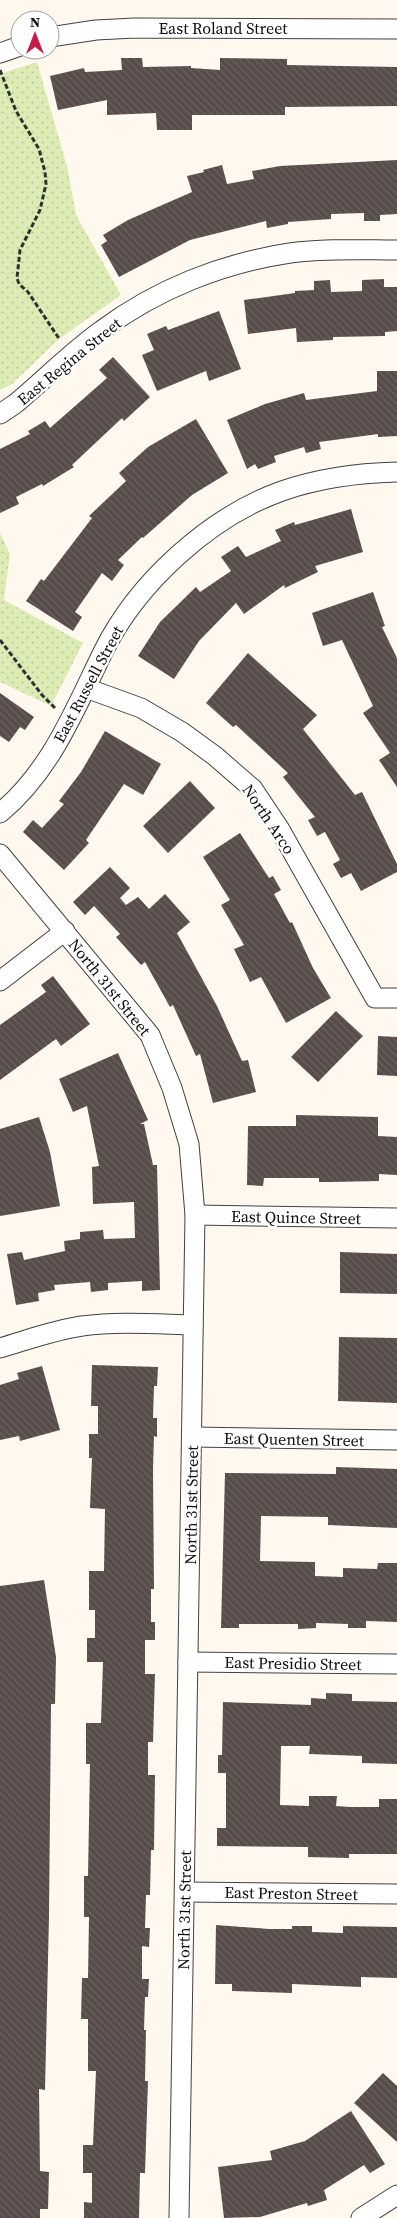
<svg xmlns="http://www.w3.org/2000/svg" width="397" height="2218" font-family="'Source Serif 4',serif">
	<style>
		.park { fill: url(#park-dots) }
		.building { fill: url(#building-back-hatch) }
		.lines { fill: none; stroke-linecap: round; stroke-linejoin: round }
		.street-casing { stroke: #414141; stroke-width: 21 }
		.path { stroke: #303030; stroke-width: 3; stroke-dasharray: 5 2.5; stroke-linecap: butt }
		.street { stroke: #fff; stroke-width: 19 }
		.labels { text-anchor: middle; stroke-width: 5; stroke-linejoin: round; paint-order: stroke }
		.street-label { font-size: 16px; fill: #0e0e0e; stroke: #fff }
	</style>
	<defs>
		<pattern id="park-dots" width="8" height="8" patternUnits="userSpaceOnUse" patternTransform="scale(1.25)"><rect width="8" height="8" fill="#ddecb5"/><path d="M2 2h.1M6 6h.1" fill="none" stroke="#bcc99a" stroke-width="1.8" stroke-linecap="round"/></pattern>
		<pattern id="building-back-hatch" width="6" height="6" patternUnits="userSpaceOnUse" patternTransform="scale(1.25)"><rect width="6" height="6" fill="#574c49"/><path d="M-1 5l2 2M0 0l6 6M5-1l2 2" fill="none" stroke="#6a615f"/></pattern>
	</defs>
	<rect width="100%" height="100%" fill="#fff8ee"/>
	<g class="park">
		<polygon points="37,62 68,170 76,215 121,295 59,339 12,384 0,390 0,74"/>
		<polygon points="0,533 10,554 4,600 83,643 51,706 0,682"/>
	</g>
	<g class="building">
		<polygon points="121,58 142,58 143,67 191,66 191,68 220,70 220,58 287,59 287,65 397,67 397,106 285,107 285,115 192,115 192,130 157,130 156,113 107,115 107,100 58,110 50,76 84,68 85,72 122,70"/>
		<polygon points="397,160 397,214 380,215 380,221 364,221 364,213 331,214 331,219 288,222 288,224 267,228 266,221 190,240 119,277 101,245 107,241 103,235 128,220 192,192 187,176 204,172 203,170 222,165 227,184 254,179 252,171 280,166"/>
		<polygon points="384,279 384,287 397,287 397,331 385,332 385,336 333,337 333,340 297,342 296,328 248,334 244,300 295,293 295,291 314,290 314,281 330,280 331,292 362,291 362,280"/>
		<polygon points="219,311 241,369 209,381 206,371 157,391 142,355 154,350 147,334 166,326 168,330"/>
		<polygon points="113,357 150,397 124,421 122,418 72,465 74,467 43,486 42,484 16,497 19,504 0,513 0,449 30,434 28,431 45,421 50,428 107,378 99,370"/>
		<polygon points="377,371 397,371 397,436 378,437 378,434 319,442 321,449 306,453 304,447 274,456 276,462 258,469 255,464 247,469 227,420 265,404 304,393 306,400 377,391"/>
		<polygon points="196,419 228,473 192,495 143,538 142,537 118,560 124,565 112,581 102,573 75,612 82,617 73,631 26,601 41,579 44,581 92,518 89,516 126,481 119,473 148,447"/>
		<polygon points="351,509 363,552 315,566 318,572 285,588 284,585 244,614 236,603 199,641 174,679 138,656 160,622 196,587 200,592 231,571 221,557 238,546 246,557 281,541 275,530 294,522 295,525"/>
		<polygon points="373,592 385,626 382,627 397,658 397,787 379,760 390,753 363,713 373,706 342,640 323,646 312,613"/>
		<polygon points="248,653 317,715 303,729 355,795 362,792 397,864 397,872 361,891 351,873 341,878 333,864 340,860 325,832 317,836 308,820 315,817 283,777 288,773 236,725 233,727 206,703"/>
		<polygon points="0,693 34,717 25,730 20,727 9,742 0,736"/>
		<polygon points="105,731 161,764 143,795 124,784 86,840 89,843 64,870 23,832 33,820 42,828 64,804 59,801 81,772"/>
		<polygon points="190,781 215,808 168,853 143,826"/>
		<polygon points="240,833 269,878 273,876 281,890 274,894 290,923 292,922 313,968 331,998 286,1023 261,977 250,982 234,949 244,945 221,905 230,900 203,857"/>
		<polygon points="110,867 130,888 120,898 126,905 138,897 149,909 165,894 190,922 177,933 217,1006 242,1061 248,1060 256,1092 213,1103 200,1054 196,1056 173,1005 170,1007 145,962 141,965 116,937 120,934 94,906 85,915 73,902"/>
		<polygon points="53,976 90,1024 61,1046 56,1039 0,1080 0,1025 46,992 41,985"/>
		<polygon points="336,1011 363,1036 318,1082 291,1057"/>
		<polygon points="378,1036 397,1037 397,1076 377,1075"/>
		<polygon points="118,1053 148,1120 140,1124 144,1124 153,1165 157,1165 160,1290 142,1291 142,1281 108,1283 108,1290 91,1292 90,1282 54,1285 55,1290 38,1293 39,1301 16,1305 7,1254 22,1252 24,1260 65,1251 64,1241 80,1239 80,1232 103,1230 104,1239 135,1238 134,1202 93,1204 92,1167 99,1166 87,1106 73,1112 59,1079"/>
		<polygon points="296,1115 378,1117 378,1136 397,1137 397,1175 379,1174 379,1181 331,1182 319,1182 319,1178 264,1178 263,1186 247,1185 248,1126 296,1126"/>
		<polygon points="39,1117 50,1152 60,1206 0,1216 0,1129"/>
		<polygon points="340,1252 397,1254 397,1294 340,1293"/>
		<polygon points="339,1337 397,1338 397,1403 338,1401"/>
		<polygon points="92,1365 158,1367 157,1386 154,1386 153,1418 157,1418 157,1437 154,1436 153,1469 154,1589 151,1589 151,1622 155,1622 155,1640 145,1640 145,1674 155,1674 153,1742 148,1742 148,1775 155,1775 154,1850 151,1850 150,1895 146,1895 145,1928 150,1928 149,1947 142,1946 142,1979 149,1979 148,1997 145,1997 144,2030 146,2030 145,2081 148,2081 145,2173 140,2173 139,2218 84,2218 84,2202 92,2203 92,2173 83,2173 83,2145 93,2145 96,2071 88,2071 88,2019 81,2019 82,1978 88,1978 89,1917 84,1917 84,1876 88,1876 90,1764 86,1764 86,1723 101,1723 103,1662 87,1662 87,1638 95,1638 95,1610 89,1610 89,1571 104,1571 105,1509 90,1508 92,1458 89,1458 89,1434 98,1434 98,1406 91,1406"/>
		<polygon points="42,1366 60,1430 20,1441 19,1436 0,1440 0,1385 19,1379 17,1373"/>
		<polygon points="336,1467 397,1469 397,1528 328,1525 328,1517 261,1516 260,1561 315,1562 315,1576 343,1577 343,1568 377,1569 378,1563 397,1563 397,1622 366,1621 366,1628 348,1628 348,1624 316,1623 316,1628 298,1629 298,1624 239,1624 239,1628 221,1628 225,1473 336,1474"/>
		<polygon points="44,1580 56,1657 55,1704 51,1704 49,1916 45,2090 39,2089 40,2171 49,2172 48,2209 40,2209 40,2218 0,2218 0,1586"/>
		<polygon points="326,1693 352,1694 352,1701 397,1702 397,1764 362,1763 362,1756 309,1754 310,1746 281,1746 280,1805 309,1806 309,1796 337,1796 336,1806 350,1807 379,1807 379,1799 397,1799 397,1854 349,1854 349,1858 308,1857 308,1847 217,1846 217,1828 226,1828 226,1773 218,1773 218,1755 222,1755 223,1702 311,1705 311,1698 326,1699"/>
		<polygon points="216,1925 269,1929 292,1929 292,1926 312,1926 312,1932 343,1933 343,1926 397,1927 397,1978 361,1977 361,1987 292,1984 292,1993 232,1991 232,1984 215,1984"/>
		<polygon points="383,2073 397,2086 397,2142 354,2103"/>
		<polygon points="351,2111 385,2164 370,2173 364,2165 324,2190 327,2200 308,2206 307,2203 260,2217 224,2218 218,2167 272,2160 270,2151 305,2141"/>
	</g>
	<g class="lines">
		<g class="street-casing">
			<g id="street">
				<polyline points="50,37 96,30 135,28 397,29"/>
				<polyline points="0,53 20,46"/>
				<path d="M0,414L15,404C44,380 71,352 102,330C157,289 223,263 290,253C326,248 362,250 397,250"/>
				<polyline points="86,688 141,708 182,732 215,756 253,789 279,828 375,998 397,998"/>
				<path d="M0,813C51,771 75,709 103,652C137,583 209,517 282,491C319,478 358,473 397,472"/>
				<polyline points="0,854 150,1035 172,1088 189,1144 195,1215 179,2218"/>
				<polyline points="0,981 65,931"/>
				<polyline points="195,1215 397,1218"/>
				<path d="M0,1348C27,1340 54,1330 82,1326C118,1321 156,1324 193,1325"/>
				<polyline points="192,1437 397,1440"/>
				<polyline points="188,1662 397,1664"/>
				<polyline points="185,1892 397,1894"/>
				<polyline points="361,2218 397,2195"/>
			</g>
		</g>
		<g class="path">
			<polyline points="0,70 16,111 39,149 45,172 46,184 40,210 20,250 17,278 19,284 28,292 60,340"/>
			<polyline points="0,640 42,695 56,709"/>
		</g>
		<use href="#street" class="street"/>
	</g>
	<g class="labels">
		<g class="street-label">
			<text x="223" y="34">East Roland Street</text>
			<text transform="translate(69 361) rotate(-39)" y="6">East Regina Street</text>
			<text transform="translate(88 684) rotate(-62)" y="6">East Russell Street</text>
			<text transform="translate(269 819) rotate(56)" y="6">North Arco</text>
			<text transform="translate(110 987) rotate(51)" y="6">North 31st Street</text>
			<text transform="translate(296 1217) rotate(1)" y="6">East Quince Street</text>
			<text transform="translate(294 1439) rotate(1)" y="6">East Quenten Street</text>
			<text transform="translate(191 1505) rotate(-89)" y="6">North 31st Street</text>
			<text transform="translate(293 1663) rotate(1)" y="6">East Presidio Street</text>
			<text transform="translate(291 1893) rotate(1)" y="6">East Preston Street</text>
			<text transform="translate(184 1910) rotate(-89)" y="6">North 31st Street</text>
		</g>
	</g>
	<g transform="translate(35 35)"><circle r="24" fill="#ffffff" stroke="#9f9f9f"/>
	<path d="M0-4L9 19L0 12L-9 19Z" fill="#c71c48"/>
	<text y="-8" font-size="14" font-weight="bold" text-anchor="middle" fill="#0e0e0e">N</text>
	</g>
</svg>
